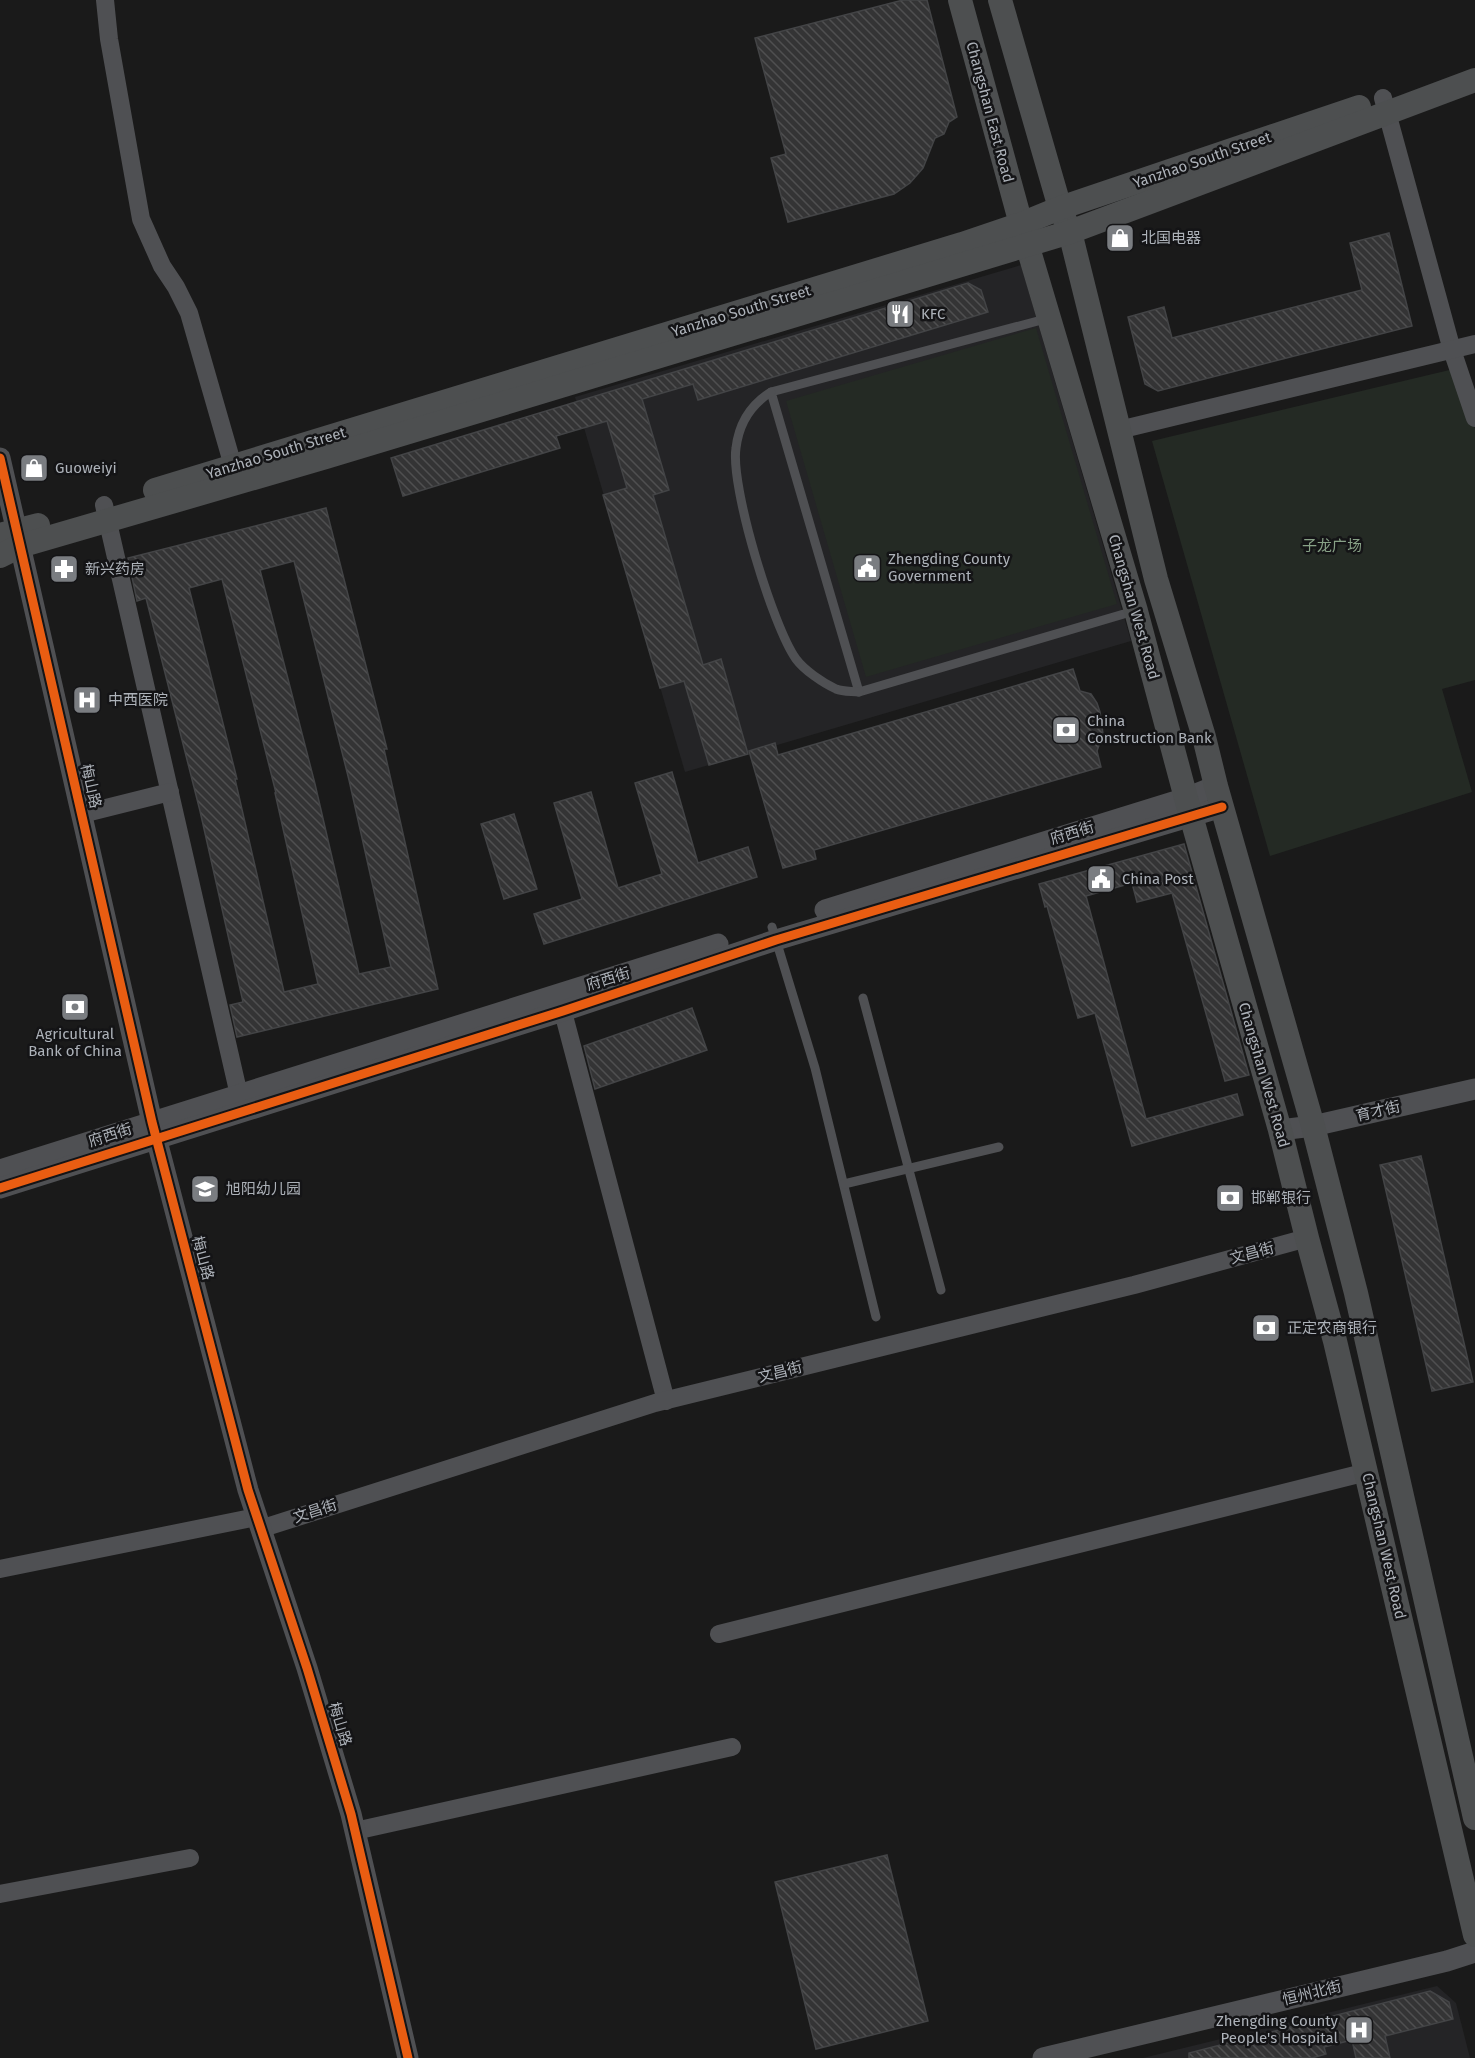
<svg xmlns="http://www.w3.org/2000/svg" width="1475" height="2058" font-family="'Fira Sans','Noto Sans SC',sans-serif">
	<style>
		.built { fill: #242426 }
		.green { fill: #242a24 }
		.building { fill: url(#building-back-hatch); stroke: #434446; stroke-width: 1.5; fill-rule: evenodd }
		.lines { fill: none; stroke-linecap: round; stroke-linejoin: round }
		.service { stroke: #4f5053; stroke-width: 9 }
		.minor { stroke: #4f5053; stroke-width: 18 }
		.tertiary { stroke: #4f5053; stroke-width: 21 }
		.secondary { stroke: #4d4f50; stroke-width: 24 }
		.cycleway-casing { stroke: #141416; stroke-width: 13 }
		.cycleway { stroke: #e95d12; stroke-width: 9 }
		.labels { text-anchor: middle; stroke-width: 5; stroke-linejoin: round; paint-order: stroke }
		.street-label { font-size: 15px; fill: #adb2b9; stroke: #141416 }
		.poi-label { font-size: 15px; fill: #adb2b9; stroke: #141416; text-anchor: start }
		.park-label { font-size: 15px; fill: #88a187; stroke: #141416 }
	</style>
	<defs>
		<pattern id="building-back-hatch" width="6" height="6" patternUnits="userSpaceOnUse" patternTransform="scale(1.5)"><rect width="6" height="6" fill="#343435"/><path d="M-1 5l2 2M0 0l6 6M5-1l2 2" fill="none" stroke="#4f4f50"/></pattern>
	</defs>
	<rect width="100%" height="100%" fill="#1a1a1a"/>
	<g class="built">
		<polygon points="1021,265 1131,641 685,772 575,397"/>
		<polygon points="1437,1986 1456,2003 1470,2058 1143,2058"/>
	</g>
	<g class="green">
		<polygon points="1036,328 1117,604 866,677 786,401"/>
		<polygon points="1458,368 1475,429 1475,680 1442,689 1472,792 1270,856 1152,441"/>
	</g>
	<g class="building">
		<polygon points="903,0 927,0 957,117 949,122 944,134 935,138 923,168 910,183 894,194 788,222 771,158 786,154 755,38"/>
		<polygon points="1389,233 1412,326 1158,391 1145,384 1128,317 1164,307 1172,338 1362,290 1350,243"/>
		<polygon points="968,283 981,290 988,312 698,400 693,384 642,399 669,490 653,495 703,665 721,659 748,754 709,765 684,681 660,688 603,495 627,488 607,421 556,436 560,448 403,496 391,458"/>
		<path d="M326,508L387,749H384L438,989L237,1037L230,1005L243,1002L200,811L146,598L137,601L128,558ZM294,561L349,780L391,967L359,974L315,784L260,570ZM222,579L276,793H275L318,984L284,992L235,779H237L189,588Z"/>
		<polygon points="1073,669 1080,691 1091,694 1097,703 1100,712 1103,734 1097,751 1101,767 814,850 816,859 783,868 749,751 775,743 778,755"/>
		<polygon points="672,772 698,863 748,847 757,877 544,944 534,914 582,899 554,803 591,792 618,888 662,874 635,783"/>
		<polygon points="514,814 537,889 504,899 481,824"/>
		<polygon points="1184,844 1249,1075 1225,1081 1172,893 1137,902 1132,883 1086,896 1146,1119 1237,1094 1243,1115 1132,1146 1095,1013 1078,1018 1047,906 1045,907 1039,884"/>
		<polygon points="692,1008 707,1050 595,1089 584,1046"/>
		<polygon points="1421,1156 1473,1382 1432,1391 1380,1165"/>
		<polygon points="887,1855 928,2021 816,2049 775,1882"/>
		<polygon points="1430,1991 1449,2002 1453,2019 1385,2036 1390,2058 1356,2058 1352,2040 1324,2047 1326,2054 1312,2058 1189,2058 1189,2053"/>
	</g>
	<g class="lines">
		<g class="service">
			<polyline points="1049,318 771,392 859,692 1134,611"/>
			<path d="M771,392C750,405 739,423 736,448C730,486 773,627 796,659C804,670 823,683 836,689C843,692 852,691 859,692"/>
			<polyline points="772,927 815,1068 876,1317"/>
			<polyline points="863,998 941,1290"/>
			<polyline points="844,1184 999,1147"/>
		</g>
		<g class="minor">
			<polyline points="105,0 109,39 141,219 162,266 176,287 189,313 233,466"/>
			<polyline points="1383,98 1452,350 1475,418"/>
			<polyline points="1119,430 1475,344"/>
			<polyline points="104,505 239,1095"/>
			<polyline points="82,814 170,792"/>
			<polyline points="559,997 666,1401"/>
			<polyline points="260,1529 655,1403 1134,1285 1307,1238"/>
			<polyline points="0,1569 256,1517"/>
			<polyline points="719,1634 1367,1472"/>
			<polyline points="355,1831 732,1747"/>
			<polyline points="0,1894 190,1858"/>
		</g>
		<g class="tertiary">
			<polyline points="0,458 152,1122 248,1490 307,1668 351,1814 408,2058"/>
			<polyline points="825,910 1186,798 1216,786"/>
			<polyline points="1280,1130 1313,1126 1475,1089"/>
			<polyline points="0,1170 718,944"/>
			<polyline points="0,1188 563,1011 776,940 1222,807"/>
			<polyline points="1043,2058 1447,1961 1475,1952"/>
		</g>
		<g class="secondary">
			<polyline points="960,0 1021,224 1136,611 1186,798 1280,1130 1307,1238 1335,1341 1475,1935"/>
			<polyline points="1000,0 1060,208 1070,232 1156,579 1204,737 1216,786 1313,1126 1356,1293 1475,1818"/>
			<polyline points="155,490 962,244 1021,224 1060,208 1359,107"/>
			<polyline points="0,535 38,525"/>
			<polyline points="0,556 20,546 326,457 1070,232 1475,80"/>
		</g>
		<g class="cycleway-casing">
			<g id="cycleway">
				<polyline points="0,458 152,1122 248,1490 307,1668 351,1814 408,2058"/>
				<polyline points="0,1188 563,1011 776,940 1222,807"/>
			</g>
		</g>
		<use href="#cycleway" class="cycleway"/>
	</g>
	<defs>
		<g id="shop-square" transform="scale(1.5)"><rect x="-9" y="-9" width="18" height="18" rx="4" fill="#7a7d81" stroke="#141416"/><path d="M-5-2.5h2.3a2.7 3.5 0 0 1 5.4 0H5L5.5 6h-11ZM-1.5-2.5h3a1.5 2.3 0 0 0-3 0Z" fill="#fff"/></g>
		<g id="restaurant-square" transform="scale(1.5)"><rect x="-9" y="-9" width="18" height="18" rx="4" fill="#7a7d81" stroke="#141416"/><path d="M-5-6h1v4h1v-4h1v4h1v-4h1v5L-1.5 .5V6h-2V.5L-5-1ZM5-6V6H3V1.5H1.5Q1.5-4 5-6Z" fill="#fff"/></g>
		<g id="civic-square" transform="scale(1.5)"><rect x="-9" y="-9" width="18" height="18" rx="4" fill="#7a7d81" stroke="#141416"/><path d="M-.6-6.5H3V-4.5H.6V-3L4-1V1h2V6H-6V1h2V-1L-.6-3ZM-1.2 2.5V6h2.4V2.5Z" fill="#fff"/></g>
		<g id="pharmacy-square" transform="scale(1.5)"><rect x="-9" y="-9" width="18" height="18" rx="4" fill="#7a7d81" stroke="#141416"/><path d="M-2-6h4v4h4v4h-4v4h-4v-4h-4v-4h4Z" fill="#fff"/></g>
		<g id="hospital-square" transform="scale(1.5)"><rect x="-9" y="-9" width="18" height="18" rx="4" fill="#7a7d81" stroke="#141416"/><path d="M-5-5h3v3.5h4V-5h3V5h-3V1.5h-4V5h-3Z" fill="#fff"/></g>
		<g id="bank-square" transform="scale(1.5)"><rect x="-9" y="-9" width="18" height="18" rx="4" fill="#7a7d81" stroke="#141416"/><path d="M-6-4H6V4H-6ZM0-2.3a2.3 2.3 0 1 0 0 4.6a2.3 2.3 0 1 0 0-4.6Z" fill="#fff"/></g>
		<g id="school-square" transform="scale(1.5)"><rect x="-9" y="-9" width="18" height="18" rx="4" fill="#7a7d81" stroke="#141416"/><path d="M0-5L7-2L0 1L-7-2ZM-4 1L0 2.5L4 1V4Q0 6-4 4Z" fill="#fff"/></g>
	</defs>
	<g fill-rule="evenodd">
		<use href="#shop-square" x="1120" y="238"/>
		<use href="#restaurant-square" x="900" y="314"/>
		<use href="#shop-square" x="34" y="468"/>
		<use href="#civic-square" x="867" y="568"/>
		<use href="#pharmacy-square" x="64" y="569"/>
		<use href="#hospital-square" x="87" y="700"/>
		<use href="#bank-square" x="1066" y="730"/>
		<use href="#civic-square" x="1101" y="879"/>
		<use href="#bank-square" x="75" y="1007"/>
		<use href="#school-square" x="205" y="1189"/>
		<use href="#bank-square" x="1230" y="1198"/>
		<use href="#bank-square" x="1266" y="1328"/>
		<use href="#hospital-square" x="1359" y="2030"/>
	</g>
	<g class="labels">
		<g class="street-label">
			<text transform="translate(990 112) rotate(75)" y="5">Changshan East Road</text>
			<text transform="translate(1202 160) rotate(-19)" y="5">Yanzhao South Street</text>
			<text transform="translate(741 311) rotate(-17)" y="5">Yanzhao South Street</text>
			<text transform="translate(276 453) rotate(-17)" y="5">Yanzhao South Street</text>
			<text transform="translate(1134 607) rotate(74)" y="5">Changshan West Road</text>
			<text transform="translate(91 786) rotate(77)" y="5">梅山路</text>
			<text transform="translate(1072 833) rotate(-17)" y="5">府西街</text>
			<text transform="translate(608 979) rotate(-17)" y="5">府西街</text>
			<text transform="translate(1264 1075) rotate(74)" y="5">Changshan West Road</text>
			<text transform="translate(1378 1111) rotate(-13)" y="5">育才街</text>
			<text transform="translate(110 1135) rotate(-18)" y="5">府西街</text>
			<text transform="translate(1252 1253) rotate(-15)" y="5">文昌街</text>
			<text transform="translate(203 1258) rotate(75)" y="5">梅山路</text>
			<text transform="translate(780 1372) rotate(-14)" y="5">文昌街</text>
			<text transform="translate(315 1511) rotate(-18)" y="5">文昌街</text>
			<text transform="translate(1384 1546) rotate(77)" y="5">Changshan West Road</text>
			<text transform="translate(340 1724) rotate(73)" y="5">梅山路</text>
			<text transform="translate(1312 1993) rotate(-14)" y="5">恒州北街</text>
		</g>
		<g class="poi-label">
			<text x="1141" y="243">北国电器</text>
			<text x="921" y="319">KFC</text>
			<text x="55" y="473">Guoweiyi</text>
			<text x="888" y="564">Zhengding County<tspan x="888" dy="17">Government</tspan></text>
			<text x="85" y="574">新兴药房</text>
			<text x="108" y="705">中西医院</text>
			<text x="1087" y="726">China<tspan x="1087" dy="17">Construction Bank</tspan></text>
			<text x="1122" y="884">China Post</text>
			<text x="75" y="1039" text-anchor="middle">Agricultural<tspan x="75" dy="17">Bank of China</tspan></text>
			<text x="226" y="1194">旭阳幼儿园</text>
			<text x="1251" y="1203">邯郸银行</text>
			<text x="1287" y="1333">正定农商银行</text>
			<text x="1338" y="2026" text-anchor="end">Zhengding County<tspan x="1338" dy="17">People's Hospital</tspan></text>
		</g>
		<g class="park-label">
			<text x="1332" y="551">子龙广场</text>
		</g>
	</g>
</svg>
